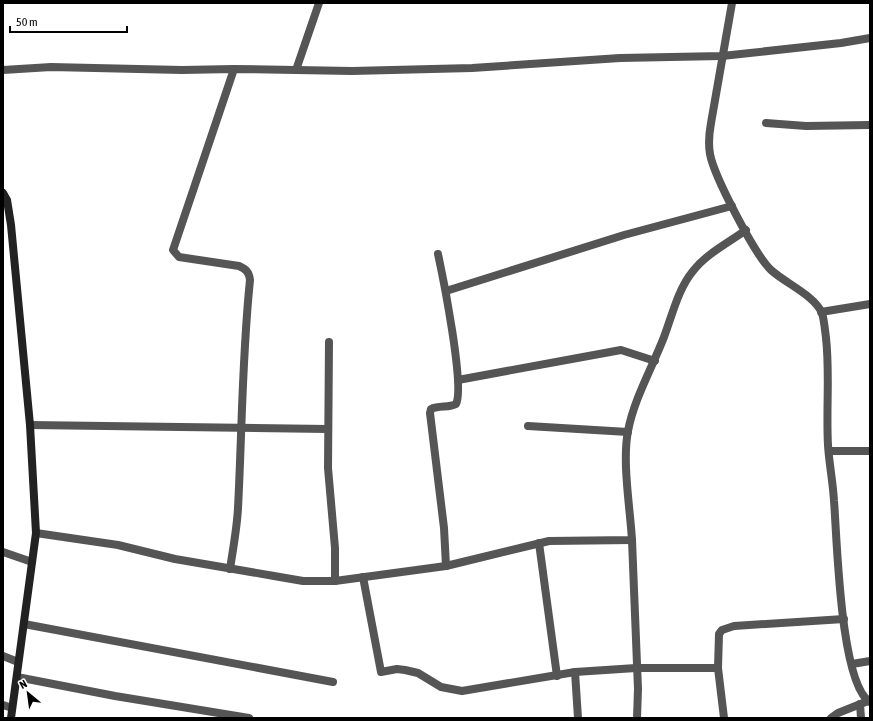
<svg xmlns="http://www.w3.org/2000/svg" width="873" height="721" font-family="'Asap Condensed',sans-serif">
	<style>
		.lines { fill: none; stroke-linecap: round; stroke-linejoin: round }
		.street { stroke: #555; stroke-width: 8 }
		.secondary { stroke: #222; stroke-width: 8 }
	</style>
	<rect width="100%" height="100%" fill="#fff"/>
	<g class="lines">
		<g class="street">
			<path d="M732,3L711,123C709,134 708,143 710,154C714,176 755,255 771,270C785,283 814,295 822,313C824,319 825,330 826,338C830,373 826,409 828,445C829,463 833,482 834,501C837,537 840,684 870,702"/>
			<polyline points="3,70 51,67 182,70 234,69 352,71 472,68 620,58 722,56 841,43 870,38"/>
			<polyline points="296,70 319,3"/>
			<polyline points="766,123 806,126 870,125"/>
			<path d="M438,254C443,277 465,387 456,404C449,408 439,405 431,409L430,413L444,528L446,566"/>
			<polyline points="446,291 624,235 732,206"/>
			<polyline points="821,312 870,304"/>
			<polyline points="329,342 328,468 335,548 335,581"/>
			<polyline points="458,380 621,350 655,361"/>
			<polyline points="30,425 328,429"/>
			<polyline points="528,426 628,432"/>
			<polyline points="829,451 870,451"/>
			<path d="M36,533L118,545L175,559L274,576L303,581H335L446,566L549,541L632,540C630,507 622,462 628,431C634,399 652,368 664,337C672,316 678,289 693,271C706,254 728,243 746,230"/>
			<polyline points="632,540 638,689 637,718"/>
			<polyline points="539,543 557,676"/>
			<polyline points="3,552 32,562"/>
			<path d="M230,569C233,549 237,528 238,508C242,432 242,356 250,280C249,272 246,269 239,266L179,257L173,250L234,69"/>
			<polyline points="363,577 381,672 397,669 405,670 418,673 441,687 462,691 575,672 636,668 718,668"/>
			<polyline points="24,624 333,682"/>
			<polyline points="3,656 18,662"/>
			<polyline points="852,664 870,661"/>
			<polyline points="575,672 578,718"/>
			<polyline points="17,677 115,696 249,718"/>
			<polyline points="860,704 861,718"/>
			<polyline points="3,705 12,708"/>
			<polyline points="724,718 718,668 719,634 722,630 734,626 844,619"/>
			<polyline points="831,718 838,713 868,701"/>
		</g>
		<polyline class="secondary" points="3,193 7,200 11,225 30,425 36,533 11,718"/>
	</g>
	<rect width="873" height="721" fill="none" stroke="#000000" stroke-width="8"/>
	<g transform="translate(28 693) rotate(331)" stroke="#ffffff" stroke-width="3" paint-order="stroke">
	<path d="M0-3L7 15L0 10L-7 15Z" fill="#000000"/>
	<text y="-6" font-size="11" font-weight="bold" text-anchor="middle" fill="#000000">N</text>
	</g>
	<path d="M10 26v6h117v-6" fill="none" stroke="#000000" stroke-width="2"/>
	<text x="16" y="26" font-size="12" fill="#000000" stroke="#ffffff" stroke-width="3" paint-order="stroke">50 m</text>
</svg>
